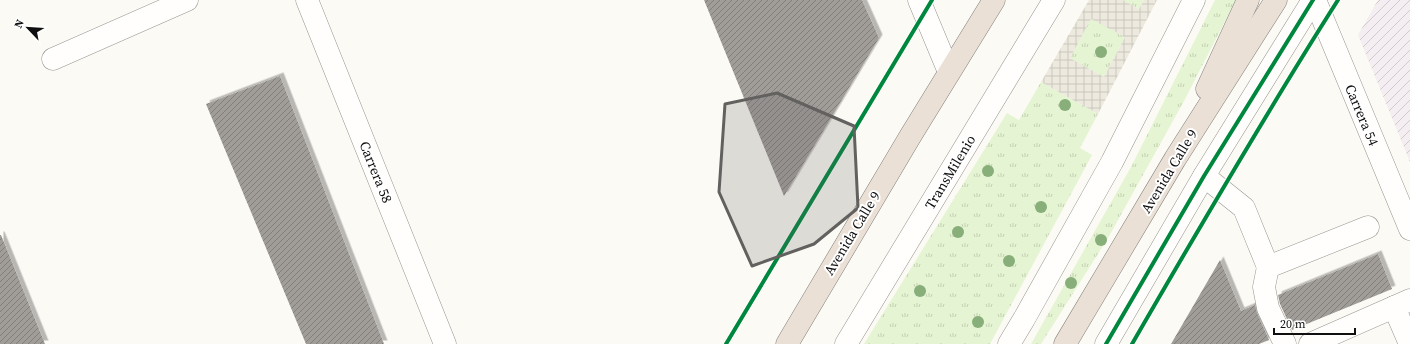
<svg xmlns="http://www.w3.org/2000/svg" width="1410" height="344" font-family="'Source Serif 4',serif">
	<style>
		.industrial { fill: url(#industrial-furrows) }
		.grass { fill: url(#grass-tufts) }
		.plaza { fill: url(#plaza-grid); fill-rule: evenodd }
		.building { fill: url(#building-hatch); filter: url(#shadow) }
		.lines { fill: none; stroke-linecap: round; stroke-linejoin: round }
		.minor-casing { stroke: #969592; stroke-width: 23 }
		.highway-casing { stroke: #83827f; stroke-width: 23 }
		.minor { stroke: #fffefd; stroke-width: 22 }
		.highway { stroke: #ebe0d5; stroke-width: 22 }
		.cycleway-casing { stroke: #fff; stroke-width: 6 }
		.cycleway { stroke: #00873e; stroke-width: 4 }
		.tree { fill: #88ae7a }
		.marked { fill: #62615f; fill-opacity: 0.2; stroke: #62615f; stroke-width: 3; stroke-linejoin: round }
		.labels { text-anchor: middle; stroke-width: 4; stroke-linejoin: round; paint-order: stroke }
		.street-label { font-size: 14px; fill: #0f0f0f; stroke: #fff }
	</style>
	<defs>
		<pattern id="industrial-furrows" width="10" height="10" patternUnits="userSpaceOnUse"><rect width="10" height="10" fill="#f4edf1"/><path d="M-1 1l2-2M0 10L10 0M9 11l2-2" fill="none" stroke="#d0cacd"/></pattern>
		<pattern id="grass-tufts" width="24" height="20" patternUnits="userSpaceOnUse"><rect width="24" height="20" fill="#e5f4d2"/><path d="M3 7l-1-3M5 7V3M7 7l1-3M15 17l-1-3M17 17v-4M19 17l1-3" fill="none" stroke="#c3d0b3"/></pattern>
		<pattern id="plaza-grid" width="8" height="8" patternUnits="userSpaceOnUse"><rect width="8" height="8" fill="#ede9df"/><path d="M0 4h8M4 0v8" fill="none" stroke="#cac7be"/></pattern>
		<pattern id="building-hatch" width="6" height="6" patternUnits="userSpaceOnUse"><rect width="6" height="6" fill="#a09d99"/><path d="M-1 1l2-2M0 6l6-6M5 7l2-2" fill="none" stroke="#817e7b"/></pattern>
		<filter id="shadow"><feDropShadow dx="3.5" dy="-3.5" stdDeviation="0" flood-color="#0004"/></filter>
	</defs>
	<rect width="100%" height="100%" fill="#fcfaf4"/>
	<polygon class="industrial" points="1378,0 1410,0 1410,162 1358,35"/>
	<g class="grass">
		<polygon points="1123,0 1144,0 1139,9"/>
		<polygon points="1215,0 1236,0 1184,101 1108,238 1041,344 1031,344 1131,167"/>
		<polygon points="1091,18 1125,37 1104,77 1070,58"/>
		<polygon points="1041,82 1098,114 1080,148 1092,155 990,344 864,344 1007,113 1019,120"/>
	</g>
	<path class="plaza" d="M1089,0H1123L1139,9L1144,0H1157L1098,114L1041,82ZM1091,19L1125,37L1104,77L1070,58Z"/>
	<g class="building">
		<polygon points="704,0 862,0 879,38 784,196"/>
		<polygon points="280,76 384,344 306,344 206,104"/>
		<polygon points="0,235 1,235 45,344 0,344"/>
		<polygon points="1378,254 1392,289 1292,330 1280,304 1278,295"/>
		<polygon points="1220,260 1241,311 1255,305 1257,313 1269,340 1259,344 1171,344"/>
	</g>
	<g class="lines">
		<g class="minor-casing">
			<g id="minor">
				<polyline points="307,0 445,344"/>
				<polyline points="919,0 949,72"/>
				<polyline points="1315,0 1410,229"/>
				<polyline points="53,59 187,0"/>
				<polyline points="1204,176 1244,208 1268,267 1368,227"/>
				<polyline points="1268,267 1264,287 1268,308 1285,344"/>
				<polyline points="1394,307 1410,344"/>
				<polyline points="846,344 1054,0"/>
				<polyline points="1009,344 1024,319 1112,162 1194,0"/>
				<polyline points="1106,344 1204,176 1313,0"/>
				<polyline points="1310,344 1410,300"/>
			</g>
		</g>
		<g class="highway-casing">
			<g id="highway">
				<polyline points="1207,89 1248,0"/>
				<polyline points="787,344 911,135 994,0"/>
				<polyline points="1065,344 1175,159 1276,0"/>
			</g>
		</g>
		<use href="#minor" class="minor"/>
		<use href="#highway" class="highway"/>
		<g class="cycleway-casing">
			<g id="cycleway">
				<polyline points="726,344 932,0"/>
				<polyline points="1106,344 1204,176 1313,0"/>
				<path d="M1132,344C1199,228 1266,113 1338,0"/>
			</g>
		</g>
		<use href="#cycleway" class="cycleway"/>
	</g>
	<g class="tree">
		<circle cx="1101" cy="52" r="6"/>
		<circle cx="1065" cy="105" r="6"/>
		<circle cx="988" cy="171" r="6"/>
		<circle cx="1041" cy="207" r="6"/>
		<circle cx="958" cy="232" r="6"/>
		<circle cx="1101" cy="240" r="6"/>
		<circle cx="1009" cy="261" r="6"/>
		<circle cx="1071" cy="283" r="6"/>
		<circle cx="920" cy="291" r="6"/>
		<circle cx="978" cy="322" r="6"/>
	</g>
	<path class="marked" d="M777,93L854,126L858,208L814,244L752,266L719,192L725,104Z"/>
	<g class="labels">
		<g class="street-label">
			<text transform="translate(1362 115) rotate(67)" y="5">Carrera 54</text>
			<text transform="translate(1169 171) rotate(-59)" y="5">Avenida Calle 9</text>
			<text transform="translate(376 172) rotate(68)" y="5">Carrera 58</text>
			<text transform="translate(950 172) rotate(-59)" y="5">TransMilenio</text>
			<text transform="translate(852 233) rotate(-59)" y="5">Avenida Calle 9</text>
		</g>
	</g>
	<g transform="translate(28 28) rotate(295)" stroke="#ffffff" stroke-width="3" paint-order="stroke">
	<path d="M0-3L7 15L0 10L-7 15Z" fill="#0f0f0f"/>
	<text y="-6" font-size="11" font-weight="bold" text-anchor="middle" fill="#0f0f0f">N</text>
	</g>
	<path d="M1274 328v6h81v-6" fill="none" stroke="#0f0f0f" stroke-width="2"/>
	<text x="1280" y="328" font-size="12" fill="#0f0f0f" stroke="#ffffff" stroke-width="3" paint-order="stroke">20 m</text>
</svg>
